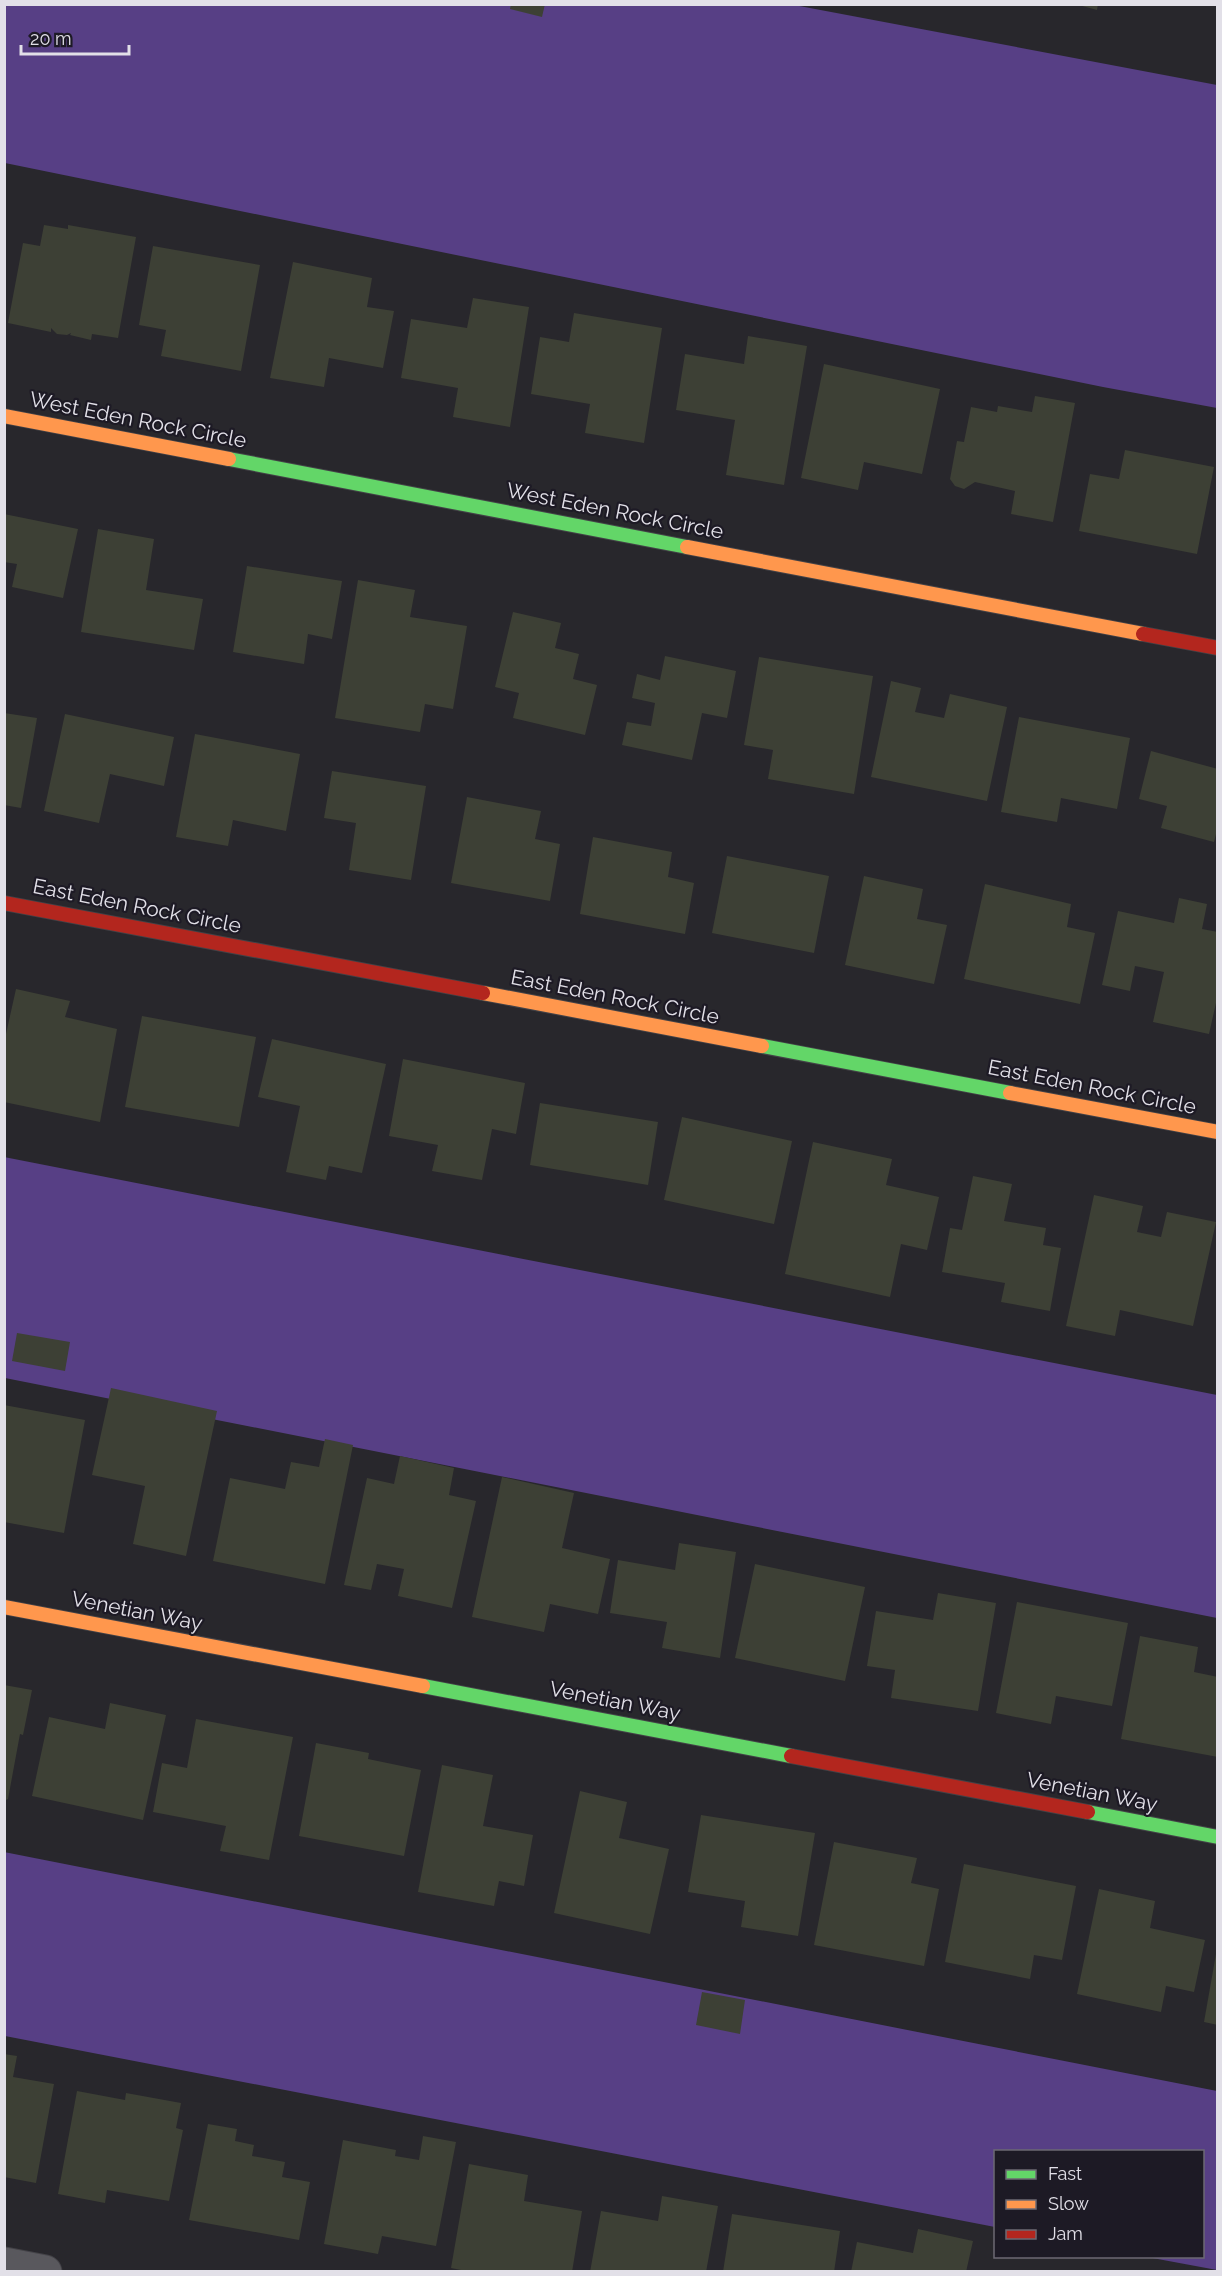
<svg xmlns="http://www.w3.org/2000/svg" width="1222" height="2276" font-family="Raleway,sans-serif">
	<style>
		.water { fill: #573f85 }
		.building { fill: #3d4035 }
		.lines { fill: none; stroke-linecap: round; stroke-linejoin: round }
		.street-casing { stroke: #434247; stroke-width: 35 }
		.fast-casing { stroke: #434247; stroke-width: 16 }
		.slow-casing { stroke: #434247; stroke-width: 16 }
		.jam-casing { stroke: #434247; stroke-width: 16 }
		.street { stroke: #59585d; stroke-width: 33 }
		.fast { stroke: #63d668; stroke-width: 14 }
		.slow { stroke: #ff974d; stroke-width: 14 }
		.jam { stroke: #b3261e; stroke-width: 14 }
		.labels { text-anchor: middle; stroke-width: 4.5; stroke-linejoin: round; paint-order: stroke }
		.street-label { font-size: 21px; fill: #e2e0e8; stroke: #1d1a25 }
	</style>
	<rect width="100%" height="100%" fill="#28272c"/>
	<g class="water">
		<polygon points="4,5 794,5 1217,85 1217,408 1103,387 5,163"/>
		<polygon points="4,1157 1217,1395 1217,1618 5,1378"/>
		<polygon points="4,1852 1217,2091 1217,2270 1147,2257 1202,2256 1202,2152 996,2152 995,2227 5,2036"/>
	</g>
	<g class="building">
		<polygon points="511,4 545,4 542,17 510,9"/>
		<polygon points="1075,4 1098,4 1097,10"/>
		<polygon points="44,225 68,229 68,225 136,237 118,338 92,334 91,340 70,335 71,333 67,335 57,334 51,328 51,332 8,323 23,243 40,246"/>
		<polygon points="153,246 260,265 241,371 161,356 166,330 139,325"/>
		<polygon points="293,262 372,278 367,307 394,311 383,368 329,358 324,387 270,378"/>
		<polygon points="473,298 529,307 510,427 453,417 458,388 401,378 411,319 467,328"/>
		<polygon points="574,313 662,328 644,443 585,433 590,404 531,394 540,337 569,342"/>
		<polygon points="748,336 807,346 784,485 726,475 735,420 676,410 685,354 744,364"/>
		<polygon points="824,364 940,389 922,474 864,462 858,490 801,478"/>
		<polygon points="1035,396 1075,403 1053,522 1011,514 1015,491 975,482 964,489 955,486 950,479 957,441 964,442 971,407 997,412 998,406 1032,412"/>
		<polygon points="1125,450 1214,467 1197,554 1079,531 1090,474 1119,479"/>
		<polygon points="4,514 78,529 63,598 12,587 17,564 4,562"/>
		<polygon points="98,529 154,539 146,590 203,599 194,650 81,632"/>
		<polygon points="247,566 342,581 332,639 308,634 304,664 233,652"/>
		<polygon points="358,580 415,590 410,617 467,626 453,709 425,704 420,732 335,718"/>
		<polygon points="513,612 561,623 555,648 579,654 573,679 597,685 585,735 513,718 519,693 495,687"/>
		<polygon points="665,656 736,671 727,718 702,713 692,760 622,745 627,722 651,726 655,703 632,698 637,674 660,680"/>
		<polygon points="759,657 873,676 854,794 768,779 773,750 744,745"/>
		<polygon points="891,681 921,688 915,712 944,718 950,694 1007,707 987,801 871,777"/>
		<polygon points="4,713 37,718 21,808 4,805"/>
		<polygon points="65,714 174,737 164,786 110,774 99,823 44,811"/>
		<polygon points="1019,717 1130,738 1117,809 1061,798 1057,822 1001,812"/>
		<polygon points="195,734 300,754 286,831 233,820 228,846 176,837"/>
		<polygon points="1151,751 1218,769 1218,826 1214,842 1161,828 1167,806 1139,799"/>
		<polygon points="332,771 426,786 411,880 349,870 356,823 324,818"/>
		<polygon points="467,797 541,811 535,839 560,844 550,901 451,883"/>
		<polygon points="593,837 672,852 668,877 694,883 685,934 580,914"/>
		<polygon points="727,856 829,876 814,953 712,933"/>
		<polygon points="864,876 923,889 917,919 947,925 934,984 845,965"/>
		<polygon points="985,884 1071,904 1067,927 1095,933 1080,1004 964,979"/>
		<polygon points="1179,898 1207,904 1202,929 1218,932 1218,994 1209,1034 1153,1022 1164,972 1135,966 1130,991 1102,985 1118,911 1174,923"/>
		<polygon points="16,989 70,1001 65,1017 117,1029 100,1122 4,1102 4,1043"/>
		<polygon points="142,1016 256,1037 239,1127 125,1107"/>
		<polygon points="272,1039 386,1064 362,1173 329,1166 326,1180 286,1172 300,1106 258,1097"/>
		<polygon points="403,1059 525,1083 516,1134 492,1129 482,1180 432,1171 438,1145 389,1136"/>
		<polygon points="540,1103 658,1122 648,1185 530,1165"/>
		<polygon points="682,1117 792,1141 774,1224 664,1200"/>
		<polygon points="813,1142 892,1159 886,1185 939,1197 927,1250 901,1244 890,1297 785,1274"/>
		<polygon points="973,1176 1012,1184 1004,1221 1046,1228 1043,1245 1061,1248 1050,1311 1001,1302 1005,1283 942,1272 950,1228 962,1230"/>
		<polygon points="1094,1195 1143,1206 1137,1232 1161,1237 1167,1212 1216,1222 1193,1326 1120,1310 1115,1336 1066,1326"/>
		<polygon points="17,1333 70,1342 65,1371 12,1361"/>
		<polygon points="111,1388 217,1411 186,1556 133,1544 145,1486 92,1475"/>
		<polygon points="4,1405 85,1420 64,1533 4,1522"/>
		<polygon points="325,1439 353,1445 325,1584 213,1561 230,1478 285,1489 291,1462 319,1467"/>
		<polygon points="400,1456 454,1468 449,1495 476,1501 452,1608 398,1596 404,1569 377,1564 371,1590 344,1585 367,1478 394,1484"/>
		<polygon points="502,1477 574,1493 562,1548 610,1559 598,1614 550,1604 544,1632 472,1617"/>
		<polygon points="679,1543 736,1552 720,1658 662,1648 667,1622 610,1613 618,1560 675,1570"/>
		<polygon points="755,1564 865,1587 845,1681 735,1658"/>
		<polygon points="938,1593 996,1603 978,1711 891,1698 895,1670 867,1666 876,1611 933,1620"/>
		<polygon points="1017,1602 1128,1623 1112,1706 1056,1696 1051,1724 996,1713"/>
		<polygon points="1140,1636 1198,1647 1194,1672 1218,1677 1218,1757 1121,1739"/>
		<polygon points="4,1685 32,1690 23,1735 20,1734 8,1799 4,1801"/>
		<polygon points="110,1703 166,1715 143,1820 32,1796 49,1717 105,1729"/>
		<polygon points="196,1719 293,1737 269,1860 220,1851 226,1826 153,1812 162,1763 187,1768"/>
		<polygon points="316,1743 369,1753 368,1759 421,1770 404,1856 299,1836"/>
		<polygon points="442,1765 493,1775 483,1826 533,1835 524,1886 499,1881 494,1906 418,1892"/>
		<polygon points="580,1791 627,1802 619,1838 669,1849 650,1934 554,1913"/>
		<polygon points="701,1815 815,1833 798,1936 741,1927 745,1901 688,1892"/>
		<polygon points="834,1842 917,1858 911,1883 939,1889 924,1966 814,1945"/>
		<polygon points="964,1864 1076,1886 1062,1960 1034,1955 1030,1979 945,1962"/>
		<polygon points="1099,1889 1155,1901 1150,1928 1205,1940 1194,1992 1166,1986 1161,2012 1077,1994"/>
		<polygon points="1216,1954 1218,1954 1218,2025 1204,2022"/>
		<polygon points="702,1992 745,2000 740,2034 696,2025"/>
		<polygon points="4,2054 17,2056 13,2077 54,2084 36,2183 4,2177"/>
		<polygon points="77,2091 125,2100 126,2093 181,2103 176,2128 183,2130 169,2201 107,2190 105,2203 58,2194"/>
		<polygon points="208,2124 237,2129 235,2141 254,2145 252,2156 285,2162 282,2177 310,2182 299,2240 189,2220"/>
		<polygon points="423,2136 456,2142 436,2246 382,2236 378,2254 324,2244 343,2140 396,2150 395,2156 419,2160"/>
		<polygon points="469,2164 528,2175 524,2201 582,2211 572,2272 471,2272 451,2268"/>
		<polygon points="662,2196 718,2206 706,2272 590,2272 601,2211 658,2221"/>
		<polygon points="732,2214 840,2231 834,2272 723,2272"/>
		<polygon points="918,2229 973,2241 966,2272 851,2272 857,2242 913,2253"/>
	</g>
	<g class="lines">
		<g class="street-casing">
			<polyline id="street" points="4,2264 45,2272"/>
		</g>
		<g class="fast-casing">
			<g id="fast">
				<polyline points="229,459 687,547"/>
				<polyline points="762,1046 1010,1093"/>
				<polyline points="423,1686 791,1756"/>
				<polyline points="1088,1812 1218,1837"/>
			</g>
		</g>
		<g class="slow-casing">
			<g id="slow">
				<polyline points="4,416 229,459"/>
				<polyline points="687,547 1143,634"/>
				<polyline points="483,993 762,1046"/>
				<polyline points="1010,1093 1218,1132"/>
				<polyline points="4,1607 423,1686"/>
			</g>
		</g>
		<g class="jam-casing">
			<g id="jam">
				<polyline points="1143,634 1218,648"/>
				<polyline points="4,903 483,993"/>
				<polyline points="791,1756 1088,1812"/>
			</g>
		</g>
		<use href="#street" class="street"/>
		<use href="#fast" class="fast"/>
		<use href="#slow" class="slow"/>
		<use href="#jam" class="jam"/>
	</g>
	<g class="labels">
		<g class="street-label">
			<text transform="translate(138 420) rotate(11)" y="7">West Eden Rock Circle</text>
			<text transform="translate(615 511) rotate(11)" y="7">West Eden Rock Circle</text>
			<text transform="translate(137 906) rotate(11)" y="7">East Eden Rock Circle</text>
			<text transform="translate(615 997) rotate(11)" y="7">East Eden Rock Circle</text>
			<text transform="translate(1092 1087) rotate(11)" y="7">East Eden Rock Circle</text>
			<text transform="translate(137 1611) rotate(11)" y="7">Venetian Way</text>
			<text transform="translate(615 1701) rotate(11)" y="7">Venetian Way</text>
			<text transform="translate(1092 1792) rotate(11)" y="7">Venetian Way</text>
		</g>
	</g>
	<rect width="1222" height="2276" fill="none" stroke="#e2e0e8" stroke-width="12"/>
	<rect x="994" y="2150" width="210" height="108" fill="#1d1a25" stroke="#6c6973" stroke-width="1.5"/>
	<rect x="1006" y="2170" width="30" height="9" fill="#63d668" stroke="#6c6973" stroke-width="1.5"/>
	<text x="1048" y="2180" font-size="18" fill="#e2e0e8">Fast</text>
	<rect x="1006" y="2200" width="30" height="9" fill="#ff974d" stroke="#6c6973" stroke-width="1.5"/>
	<text x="1048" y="2210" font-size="18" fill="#e2e0e8">Slow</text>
	<rect x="1006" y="2230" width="30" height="9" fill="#b3261e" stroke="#6c6973" stroke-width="1.5"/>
	<text x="1048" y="2240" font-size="18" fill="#e2e0e8">Jam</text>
	<path d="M21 45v9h108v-9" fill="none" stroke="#e2e0e8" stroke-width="3"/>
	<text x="30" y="45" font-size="18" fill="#e2e0e8" stroke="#1d1a25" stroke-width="4.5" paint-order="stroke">20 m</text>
</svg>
